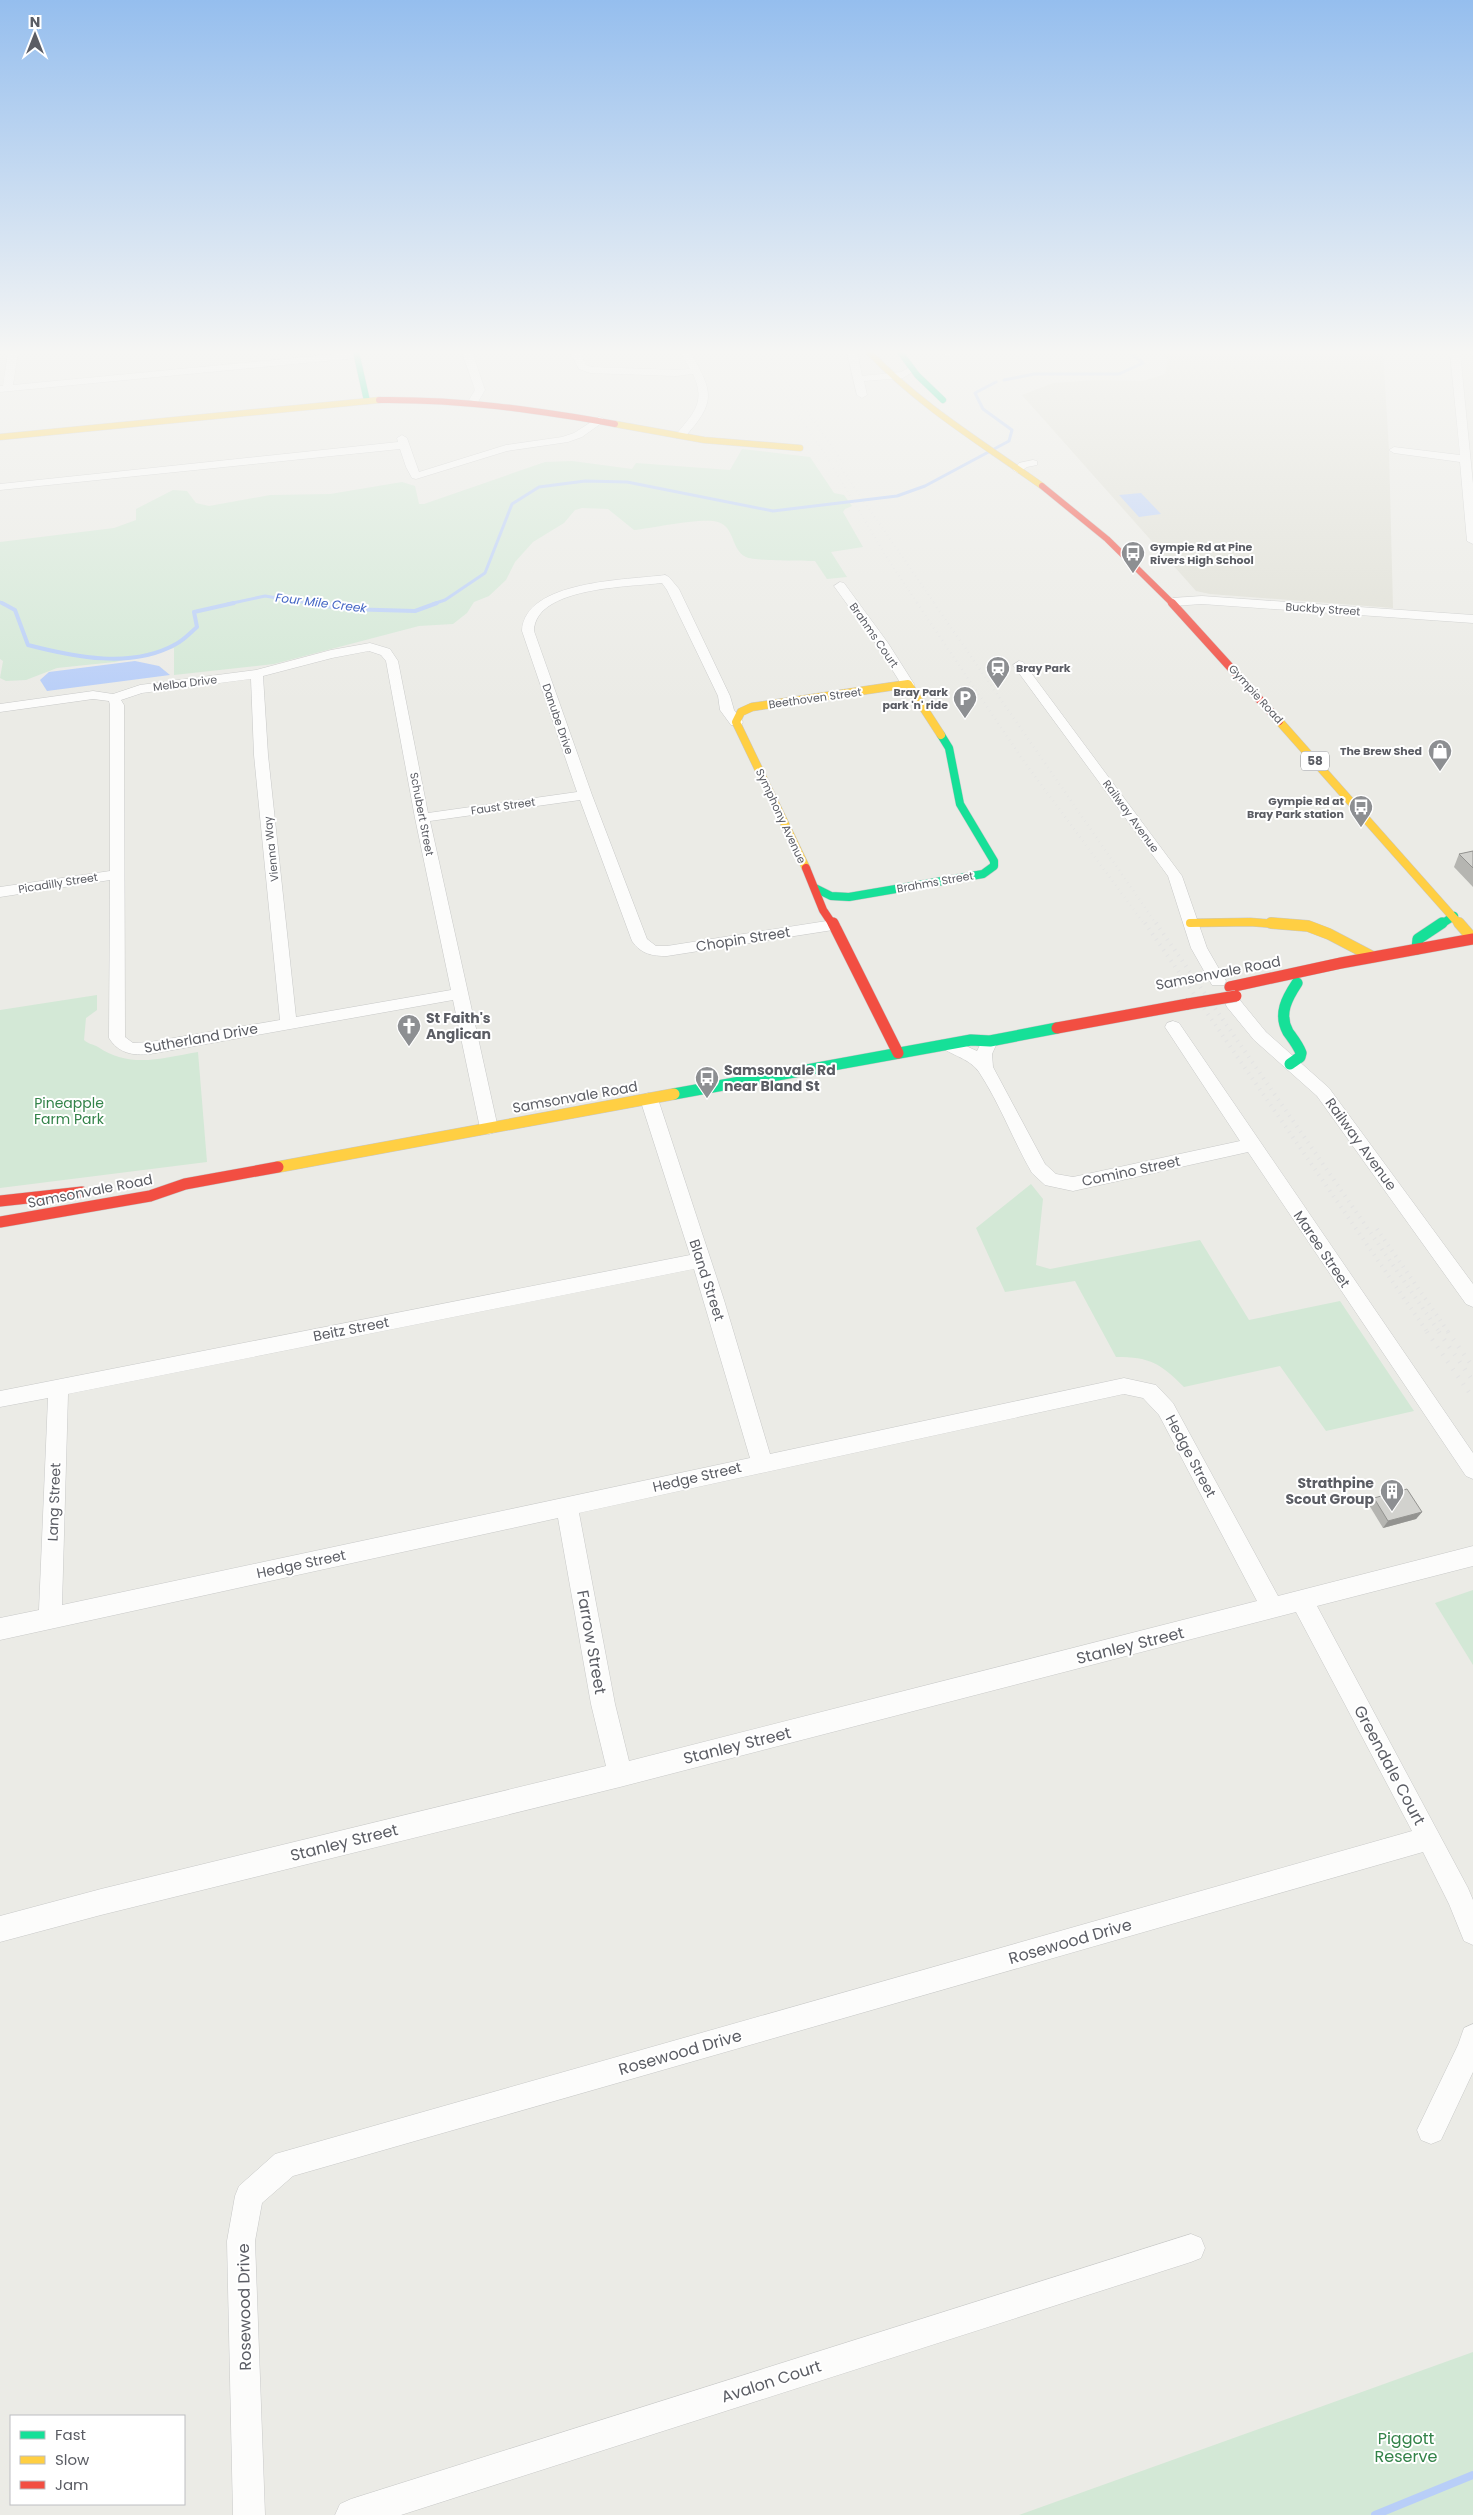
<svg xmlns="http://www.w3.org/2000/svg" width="1473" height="2515" font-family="Poppins,sans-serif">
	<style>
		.education { fill: #dfdfd5 }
		.green { fill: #d3e8d6 }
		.water { fill: #b8cef8 }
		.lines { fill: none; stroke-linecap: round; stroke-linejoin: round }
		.stream-far2 { stroke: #b8cef8; stroke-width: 3 }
		.stream-far1 { stroke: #b8cef8; stroke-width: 4 }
		.stream { stroke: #b8cef8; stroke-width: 8 }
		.street-casing { stroke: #c8c9c8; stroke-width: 1 }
		.fast-far2-casing { stroke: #c8c8c8; stroke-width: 7 }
		.fast-far1-casing { stroke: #c8c8c8; stroke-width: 9 }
		.fast-casing { stroke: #c8c8c8; stroke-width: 12 }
		.slow-far2-casing { stroke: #c8c8c8; stroke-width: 7 }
		.slow-far1-casing { stroke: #c8c8c8; stroke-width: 9 }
		.slow-casing { stroke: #c8c8c8; stroke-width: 12 }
		.jam-far2-casing { stroke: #c8c8c8; stroke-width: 7 }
		.jam-far1-casing { stroke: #c8c8c8; stroke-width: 9 }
		.jam-casing { stroke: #c8c8c8; stroke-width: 12 }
		.street { fill: #fcfcfb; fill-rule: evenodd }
		.fast-far2 { stroke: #16e098; stroke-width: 6 }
		.fast-far1 { stroke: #16e098; stroke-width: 8 }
		.fast { stroke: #16e098; stroke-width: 11 }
		.slow-far2 { stroke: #ffcf43; stroke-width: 6 }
		.slow-far1 { stroke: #ffcf43; stroke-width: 8 }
		.slow { stroke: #ffcf43; stroke-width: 11 }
		.jam-far2 { stroke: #f24e42; stroke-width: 6 }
		.jam-far1 { stroke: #f24e42; stroke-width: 8 }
		.jam { stroke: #f24e42; stroke-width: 11 }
		.rail-far3 { stroke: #e3e3e3; stroke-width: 2; stroke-dasharray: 0.5 4; stroke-linecap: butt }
		.rail-far2 { stroke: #e3e3e3; stroke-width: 2.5; stroke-dasharray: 0.5 4.5; stroke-linecap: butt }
		.rail-far1 { stroke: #e3e3e3; stroke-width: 4; stroke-dasharray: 1 5.5; stroke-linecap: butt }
		.rail { stroke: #e3e3e3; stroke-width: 4.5; stroke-dasharray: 1 8; stroke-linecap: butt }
		.jam-bridge-casing { stroke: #c8c8c8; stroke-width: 12; stroke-linecap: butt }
		.jam-bridge { stroke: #f24e42; stroke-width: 11 }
		.wall { fill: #b5b5b1 }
		.shaded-wall { fill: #939390 }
		.building { fill: #d2d2ce; stroke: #939390 }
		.labels { text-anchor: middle; stroke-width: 4; stroke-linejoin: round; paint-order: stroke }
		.far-poi-label { font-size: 11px; font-weight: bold; fill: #5b5d64; stroke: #fff; text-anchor: end }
		.far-street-label { font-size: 11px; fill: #5b5d64; stroke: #fff }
		.far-water-label { font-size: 12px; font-style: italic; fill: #4365c4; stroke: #fff }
		.shield { fill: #fff; stroke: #8c8e92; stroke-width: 1 }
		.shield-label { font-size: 12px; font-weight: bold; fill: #5b5d64 }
		.street-label { font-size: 14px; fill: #5b5d64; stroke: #fff }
		.poi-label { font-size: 14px; font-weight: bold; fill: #5b5d64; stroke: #fff; text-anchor: start }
		.park-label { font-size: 14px; fill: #338349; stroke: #fff }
		.near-street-label { font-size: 16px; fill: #5b5d64; stroke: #fff }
		.near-park-label { font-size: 16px; fill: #338349; stroke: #fff }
	</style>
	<rect width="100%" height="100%" fill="#ebebe6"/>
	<polygon class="education" points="1158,352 1383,352 1389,450 1393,608 1210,594 1196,591 1022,395 1053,383 1096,380 1143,381 1165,374 1168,360"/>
	<g class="green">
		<path d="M742,449L810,457L834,493L844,495L852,506L845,509L843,512L863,547L831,552L847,577L827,579L815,561C803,561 754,561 746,557C731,550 735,527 718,522C703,517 653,528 634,530L608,509L582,508L575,510L564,523L533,542L515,562L506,580L489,596L474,602L467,613L453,624L419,626L274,664L174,675V648L115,662L57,668L26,680L6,681L0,678L3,661L0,659V542L114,528L136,520V509L173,490L187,491L196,503L209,506L270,495L330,494L402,482L415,486L419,504H424L545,462L572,461L632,469L636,463L730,470Z"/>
		<path d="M97,995V1010L86,1018L84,1040C88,1044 93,1044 98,1047C131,1069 161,1058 198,1052L207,1162L0,1188V1010Z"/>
		<path d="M1031,1184L1043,1199L1036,1265L1050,1269L1200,1240L1249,1320L1340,1301L1414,1411L1326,1431L1280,1366L1184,1387C1160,1363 1150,1357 1116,1357L1075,1281L1005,1292L976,1228Z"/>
		<polygon points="1473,1590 1473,1665 1435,1603"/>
		<polygon points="1473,2352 1473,2515 1019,2515"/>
	</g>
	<g class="water">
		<polygon points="1141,493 1161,514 1139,517 1119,495"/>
		<polygon points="135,661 159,666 170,675 47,691 40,680 49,672"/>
	</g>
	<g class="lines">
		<g class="stream-far2">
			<polyline points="1004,380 1034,374 1119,374 1143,363 1129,352"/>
			<polyline points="0,602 4,604"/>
			<polyline points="228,604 265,596 315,604"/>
			<polyline points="433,604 445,600 485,573 512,504 539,487 585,481 627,482 773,511 897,496 925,486 1009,441 1012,430 983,409 975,393 996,382"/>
		</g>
		<g class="stream-far1">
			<path d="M2,603L15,610L28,645C74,657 132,669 176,644C184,640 190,633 197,627L194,612L234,603"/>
			<polyline points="308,603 344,609 415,611 437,603"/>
		</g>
		<polyline class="stream" points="1375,2515 1473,2475"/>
		<g class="street-casing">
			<g id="street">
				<polygon points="8,352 18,352 13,385 357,352 362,355 357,358 0,392 0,386 3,386"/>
				<polygon points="462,352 472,352 485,390 478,402 469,400 475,390"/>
				<path d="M570,352H580L586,365L591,367L676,370L690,369L680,352H690C714,393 716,402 684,438H676L675,436C692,414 707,404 693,374L676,376L590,373L579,369Z"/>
				<polygon points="847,352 857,352 862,376 901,372 912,366 917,369 903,378 864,381 867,395 862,398 857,395"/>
				<polygon points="945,352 963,352 945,356"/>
				<polygon points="1450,352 1460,352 1473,484 1473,544 1467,541 1460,462 1394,453 1389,450 1394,447 1460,455"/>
				<polygon points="599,417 603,418 603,422 582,437 568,442 507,451 416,479 412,478 406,467 400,449 0,490 0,484 398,442 397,438 402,435 407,438 419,472 506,445 562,437 574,433"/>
				<polygon points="1033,460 1037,461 1037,465 1027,467 1018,473 1013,470 1019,463"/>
				<path d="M665,575L669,577L679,589L730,696L734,710L743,722L741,725H731L720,710L718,696L667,590L662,583C629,587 535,587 534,631L592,795L647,939L656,946H667L833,920L841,925L833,930L667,956C652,956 641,954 632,941L580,800L430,821L498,1128L495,1132L489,1134L483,1132L480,1128L453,1000L150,1054C133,1056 118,1053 109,1038L110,880L0,897V887L110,871V705L109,701L93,699L0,712V704L93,691L113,694L140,685L256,670L331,650L370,643L390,649L398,661L428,813L577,792L522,631C524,580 628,580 665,575ZM369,651L381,655L386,661L415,818L451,990L296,1017L268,755L263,676L332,658ZM251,679L254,755L280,1020L150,1042L133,1043L125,1037L124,705L121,700L142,693Z"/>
				<polygon points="840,582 844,583 888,643 914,684 913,687 903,687 878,647 834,586"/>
				<polygon points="1202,596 1473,615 1473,623 1202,604 1173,606 1167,602 1173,598"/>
				<polygon points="1019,661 1023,662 1182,876 1207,948 1226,981 1224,985 1212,985 1191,948 1168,876 1013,665"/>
				<polygon points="1233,998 1239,999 1266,1032 1329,1088 1473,1284 1473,1307 1466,1304 1317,1096 1254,1040 1227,1007 1225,1003 1227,999"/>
				<path d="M1173,1021L1179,1023L1473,1453V1479L1466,1476L1248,1152L1073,1191L1045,1185L1032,1173C1013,1140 1000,1104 979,1072C969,1057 945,1054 939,1044L941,1040H953L977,1051L984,1037H996L998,1041L992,1054L993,1067L1045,1164L1056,1174L1073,1177L1240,1141L1165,1027L1167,1023Z"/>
				<path d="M649,1093L655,1095L658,1099L724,1300L770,1454L1124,1378L1156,1385L1173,1403L1278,1596L1473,1546V1566L1317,1606L1468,1888L1473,1900V1945L1464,1941L1449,1904L1423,1852L293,2176L262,2203L255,2241L265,2515H233L227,2241L235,2196L239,2186L275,2154L1412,1831L1296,1612L620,1787L101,1915L0,1942V1916L101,1889L606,1766L591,1704L558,1518L0,1640V1618L39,1610L48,1398L0,1407V1391L690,1255L640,1099L643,1095ZM694,1269L750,1458L62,1605L68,1394ZM1124,1394L1143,1398L1159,1415L1257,1601L629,1761L615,1704L579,1513Z"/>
				<polygon points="1473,2024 1473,2072 1441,2140 1431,2144 1421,2140 1417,2130 1458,2045 1464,2028"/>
				<polygon points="1191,2234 1201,2238 1205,2248 1201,2258 1191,2262 401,2515 335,2515 340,2504 351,2499"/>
			</g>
		</g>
		<g class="fast-far2-casing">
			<g id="fast-far2">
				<polyline points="356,352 367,401"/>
				<polyline points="900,352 917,375 943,400"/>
			</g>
		</g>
		<g class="fast-far1-casing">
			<g id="fast-far1">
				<polyline points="815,888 831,896 849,897 983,874 994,866 994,861 960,804 949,748 941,735"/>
				<polyline points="1440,925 1454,916"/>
			</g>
		</g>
		<g class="fast-casing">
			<g id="fast">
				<polyline points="1417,949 1418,939 1442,923"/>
				<path d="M1290,1064L1300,1057L1301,1053C1298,1045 1293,1039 1288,1032C1278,1014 1287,998 1297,983"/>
				<polyline points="674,1094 971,1040 990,1041 1057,1028"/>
			</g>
		</g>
		<g class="slow-far2-casing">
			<g id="slow-far2">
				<path d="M869,352C920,406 982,443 1042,486"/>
				<polyline points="615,424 704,440 800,448"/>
				<polyline points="0,437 379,400"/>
			</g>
		</g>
		<g class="slow-far1-casing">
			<g id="slow-far1">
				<polyline points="1279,721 1460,925"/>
				<polyline points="806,868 736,722 741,712 752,707 908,684 941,735"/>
				<polyline points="1190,923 1250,922 1289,925"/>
			</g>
		</g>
		<g class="slow-casing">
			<g id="slow">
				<polyline points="1271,923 1308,926 1329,934 1373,957"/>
				<polyline points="1459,923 1473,939"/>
				<polyline points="278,1167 674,1094"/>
			</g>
		</g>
		<g class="jam-far2-casing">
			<g id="jam-far2">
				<path d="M379,400C459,399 537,410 615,424"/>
				<polyline points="1042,486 1107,539 1173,604"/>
			</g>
		</g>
		<g class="jam-far1-casing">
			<g id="jam-far1">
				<polyline points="1172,603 1279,721"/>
				<polyline points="806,868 823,910 833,925"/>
			</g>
		</g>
		<g class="jam-casing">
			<g id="jam">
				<polyline points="833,923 898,1053"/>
				<polyline points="1230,987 1341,963 1473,939"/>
				<polyline points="1057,1028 1188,1004"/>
				<polyline points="0,1201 82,1192"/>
				<polyline points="0,1222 150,1196 185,1184 278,1167"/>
			</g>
		</g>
		<use href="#street" class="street"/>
		<use href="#fast-far2" class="fast-far2"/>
		<use href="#fast-far1" class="fast-far1"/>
		<use href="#fast" class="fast"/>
		<use href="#slow-far2" class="slow-far2"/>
		<use href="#slow-far1" class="slow-far1"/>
		<use href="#slow" class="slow"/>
		<use href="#jam-far2" class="jam-far2"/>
		<use href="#jam-far1" class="jam-far1"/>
		<use href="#jam" class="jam"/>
		<g class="rail-far3">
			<polyline points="756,352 825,454 889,561 918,604"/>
			<polyline points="766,352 844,464"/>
			<polyline points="836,461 935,604"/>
		</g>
		<g class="rail-far2">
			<polyline points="917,603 1023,760 1145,925"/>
			<polyline points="934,603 1157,925"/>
		</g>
		<g class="rail-far1">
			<polyline points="1145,923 1428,1333"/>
			<polyline points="1156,923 1440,1333"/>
			<polyline points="1377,1229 1449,1333"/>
		</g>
		<g class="rail">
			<polyline points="1427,1332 1473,1398"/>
			<polyline points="1439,1332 1473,1381"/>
			<polyline points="1448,1332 1473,1367"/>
		</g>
		<g class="jam-bridge-casing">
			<polyline id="jam-bridge" points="1188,1004 1236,996"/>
		</g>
		<use href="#jam-bridge" class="jam-bridge"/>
	</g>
	<g class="wall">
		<polygon points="1473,851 1473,887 1454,867 1459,854"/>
		<polygon points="1374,1498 1422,1512 1416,1519 1383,1528 1369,1505"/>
	</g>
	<polygon class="shaded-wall" points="1422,1512 1416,1519 1383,1528 1388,1521"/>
	<g class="building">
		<polygon points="1473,851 1473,868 1459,854"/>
		<polygon points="1407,1489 1422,1512 1388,1521 1374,1498"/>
	</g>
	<linearGradient id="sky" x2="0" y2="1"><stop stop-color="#95beee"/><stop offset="0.5" stop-color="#f6f6f4"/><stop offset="1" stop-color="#f6f6f4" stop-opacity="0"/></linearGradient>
	<rect width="1473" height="704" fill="url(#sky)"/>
	<defs>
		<g id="bus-pin" transform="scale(1.25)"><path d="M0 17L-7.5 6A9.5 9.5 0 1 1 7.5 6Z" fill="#8d8f92" stroke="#fff"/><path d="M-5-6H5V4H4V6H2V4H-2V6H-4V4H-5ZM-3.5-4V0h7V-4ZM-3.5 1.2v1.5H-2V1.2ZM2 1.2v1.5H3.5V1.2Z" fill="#fff"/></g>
		<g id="station-pin" transform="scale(1.25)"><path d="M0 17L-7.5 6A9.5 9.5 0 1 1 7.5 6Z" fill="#8d8f92" stroke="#fff"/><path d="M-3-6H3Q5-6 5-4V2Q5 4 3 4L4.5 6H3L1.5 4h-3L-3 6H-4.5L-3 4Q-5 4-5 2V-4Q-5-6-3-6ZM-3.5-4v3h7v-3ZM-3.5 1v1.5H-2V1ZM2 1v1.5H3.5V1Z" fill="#fff"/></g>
		<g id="parking-pin" transform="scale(1.25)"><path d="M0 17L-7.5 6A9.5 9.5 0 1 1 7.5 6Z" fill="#8d8f92" stroke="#fff"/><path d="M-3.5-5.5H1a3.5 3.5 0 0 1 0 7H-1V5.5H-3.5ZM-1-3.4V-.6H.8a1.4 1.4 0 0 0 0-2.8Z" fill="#fff"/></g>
		<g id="shop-pin" transform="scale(1.25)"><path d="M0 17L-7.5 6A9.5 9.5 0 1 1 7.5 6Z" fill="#8d8f92" stroke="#fff"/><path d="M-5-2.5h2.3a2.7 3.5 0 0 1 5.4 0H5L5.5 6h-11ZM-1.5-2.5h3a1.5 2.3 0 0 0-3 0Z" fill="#fff"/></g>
		<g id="church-pin" transform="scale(1.25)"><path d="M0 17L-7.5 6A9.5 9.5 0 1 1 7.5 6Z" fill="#8d8f92" stroke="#fff"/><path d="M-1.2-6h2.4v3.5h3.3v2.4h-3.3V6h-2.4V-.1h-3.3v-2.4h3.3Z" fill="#fff"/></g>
		<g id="building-pin" transform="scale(1.25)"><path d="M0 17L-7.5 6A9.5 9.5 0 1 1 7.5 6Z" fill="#8d8f92" stroke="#fff"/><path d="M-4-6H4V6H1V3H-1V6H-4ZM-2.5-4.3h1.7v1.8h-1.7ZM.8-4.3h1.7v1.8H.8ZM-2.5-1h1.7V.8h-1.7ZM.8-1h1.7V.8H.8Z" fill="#fff"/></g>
	</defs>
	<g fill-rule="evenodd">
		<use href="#bus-pin" x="1133" y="553"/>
		<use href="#station-pin" x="998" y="668"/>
		<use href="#parking-pin" x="965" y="698"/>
		<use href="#shop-pin" x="1440" y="751"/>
		<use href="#bus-pin" x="1361" y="807"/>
		<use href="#church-pin" x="409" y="1026"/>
		<use href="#bus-pin" x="707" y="1078"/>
		<use href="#building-pin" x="1392" y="1491"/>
	</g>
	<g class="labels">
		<g class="far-poi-label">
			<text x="1150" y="551" text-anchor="start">Gympie Rd at Pine<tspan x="1150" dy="13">Rivers High School</tspan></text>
			<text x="1016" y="672" text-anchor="start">Bray Park</text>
			<text x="948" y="696">Bray Park<tspan x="948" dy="13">park 'n' ride</tspan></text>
			<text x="1422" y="755">The Brew Shed</text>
			<text x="1344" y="805">Gympie Rd at<tspan x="1344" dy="13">Bray Park station</tspan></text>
		</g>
		<g class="far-street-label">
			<text transform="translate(1323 609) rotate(4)" y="4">Buckby Street</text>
			<text transform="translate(874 635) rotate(55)" y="4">Brahms Court</text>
			<text transform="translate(185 683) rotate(-7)" y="4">Melba Drive</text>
			<text transform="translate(1256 694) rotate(48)" y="4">Gympie Road</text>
			<text transform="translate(815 698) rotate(-8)" y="4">Beethoven Street</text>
			<text transform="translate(558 719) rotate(71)" y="4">Danube Drive</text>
			<text transform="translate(503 806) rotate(-8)" y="4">Faust Street</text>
			<text transform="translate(422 814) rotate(79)" y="4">Schubert Street</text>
			<text transform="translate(781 816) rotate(65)" y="4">Symphony Avenue</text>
			<text transform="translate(1131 816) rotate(54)" y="4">Railway Avenue</text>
			<text transform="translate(271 849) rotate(-96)" y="4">Vienna Way</text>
			<text transform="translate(935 882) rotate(-10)" y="4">Brahms Street</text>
			<text transform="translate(58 883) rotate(-9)" y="4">Picadilly Street</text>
		</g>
		<g class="far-water-label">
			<text transform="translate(321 603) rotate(7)" y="4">Four Mile Creek</text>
		</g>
		<rect class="shield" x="1301" y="751.5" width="28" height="19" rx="4"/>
		<g class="shield-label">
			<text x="1315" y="765">58</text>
		</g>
		<g class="street-label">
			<text transform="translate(743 939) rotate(-9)" y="5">Chopin Street</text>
			<text transform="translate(1218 973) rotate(-11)" y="5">Samsonvale Road</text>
			<text transform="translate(201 1038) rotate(-10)" y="5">Sutherland Drive</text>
			<text transform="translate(575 1097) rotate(-10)" y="5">Samsonvale Road</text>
			<text transform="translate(1361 1144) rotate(54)" y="5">Railway Avenue</text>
			<text transform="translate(1131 1171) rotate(-12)" y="5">Comino Street</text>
			<text transform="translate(90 1191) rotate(-11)" y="5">Samsonvale Road</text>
			<text transform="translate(1322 1249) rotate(56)" y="5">Maree Street</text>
			<text transform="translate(707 1280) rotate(72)" y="5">Bland Street</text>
			<text transform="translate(351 1329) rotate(-11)" y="5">Beitz Street</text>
			<text transform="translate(1191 1456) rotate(62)" y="5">Hedge Street</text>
			<text transform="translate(697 1477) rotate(-13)" y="5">Hedge Street</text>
			<text transform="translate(54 1502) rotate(-88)" y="5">Lang Street</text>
			<text transform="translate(301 1564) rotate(-12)" y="5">Hedge Street</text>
		</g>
		<g class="poi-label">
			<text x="426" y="1023">St Faith's<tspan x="426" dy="16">Anglican</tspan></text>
			<text x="724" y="1075">Samsonvale Rd<tspan x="724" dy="16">near Bland St</tspan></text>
			<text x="1374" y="1488" text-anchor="end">Strathpine<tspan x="1374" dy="16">Scout Group</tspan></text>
		</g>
		<g class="park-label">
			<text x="69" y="1108">Pineapple<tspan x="69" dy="16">Farm Park</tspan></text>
		</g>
		<g class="near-street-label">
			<text transform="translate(592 1642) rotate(80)" y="6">Farrow Street</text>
			<text transform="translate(1130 1645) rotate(-14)" y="6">Stanley Street</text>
			<text transform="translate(737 1745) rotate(-14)" y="6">Stanley Street</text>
			<text transform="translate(1390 1765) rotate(62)" y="6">Greendale Court</text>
			<text transform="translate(344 1842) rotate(-14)" y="6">Stanley Street</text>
			<text transform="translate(1070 1941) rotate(-16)" y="6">Rosewood Drive</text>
			<text transform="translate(680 2052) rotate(-16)" y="6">Rosewood Drive</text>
			<text transform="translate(244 2307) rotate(-91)" y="6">Rosewood Drive</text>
			<text transform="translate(771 2381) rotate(-18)" y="6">Avalon Court</text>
		</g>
		<g class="near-park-label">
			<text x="1406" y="2444">Piggott<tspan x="1406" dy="18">Reserve</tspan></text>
		</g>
	</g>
	<rect x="10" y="2415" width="175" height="90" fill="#ffffff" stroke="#bdbec1"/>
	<rect x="20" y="2431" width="25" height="8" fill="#16e098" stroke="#bdbec1"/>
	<text x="55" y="2440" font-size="15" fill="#5b5d64">Fast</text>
	<rect x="20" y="2456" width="25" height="8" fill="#ffcf43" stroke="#bdbec1"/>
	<text x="55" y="2465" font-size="15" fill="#5b5d64">Slow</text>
	<rect x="20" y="2481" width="25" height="8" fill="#f24e42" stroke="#bdbec1"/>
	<text x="55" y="2490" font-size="15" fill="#5b5d64">Jam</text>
	<g transform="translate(35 35)" stroke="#ffffff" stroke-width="4" paint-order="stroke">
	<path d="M0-4L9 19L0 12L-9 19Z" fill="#5b5d64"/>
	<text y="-8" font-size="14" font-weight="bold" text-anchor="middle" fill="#5b5d64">N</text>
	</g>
</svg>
